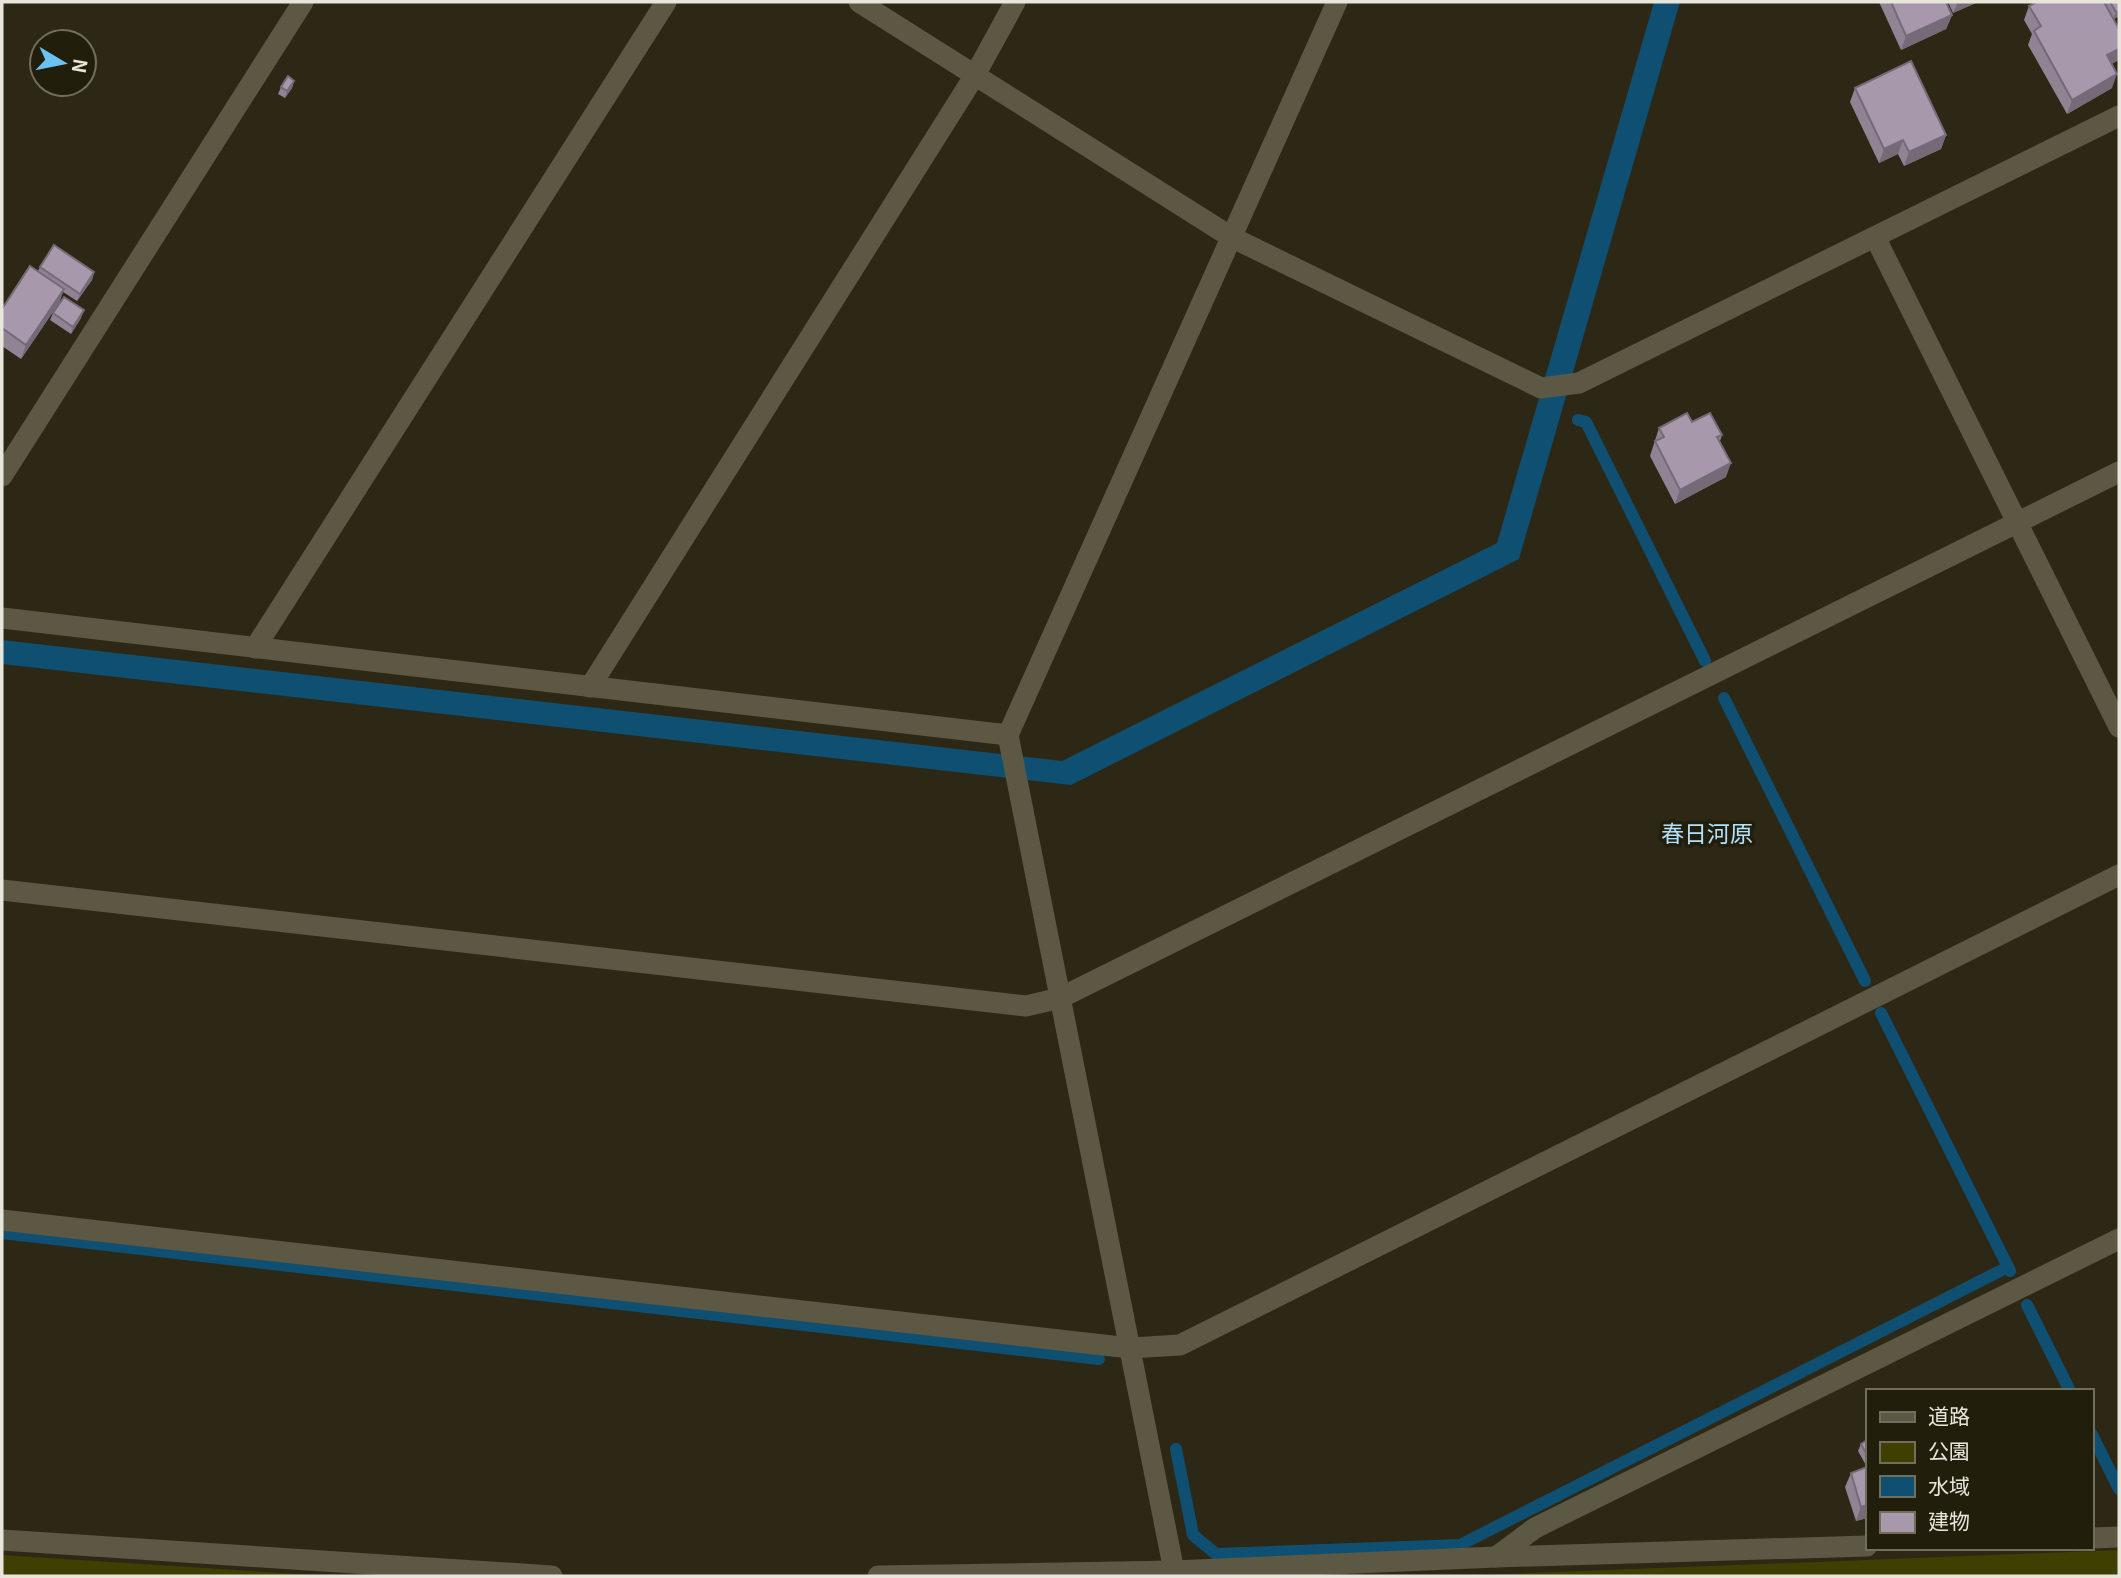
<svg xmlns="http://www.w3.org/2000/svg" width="2121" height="1578" font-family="Georgia,'Noto Sans JP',serif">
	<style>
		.green { fill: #3e3f01 }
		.water { fill: #0f5072 }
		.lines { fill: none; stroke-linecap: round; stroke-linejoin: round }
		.stream { stroke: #0f5072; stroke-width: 12 }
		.minor { stroke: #5c5843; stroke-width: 21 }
		.wall { fill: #908394 }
		.shaded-wall { fill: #756a78 }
		.building { fill: #a798ac; stroke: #756a78; stroke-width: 2 }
		.labels { text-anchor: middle; stroke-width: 7; stroke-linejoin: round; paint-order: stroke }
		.quarter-label { font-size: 23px; fill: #b2e1fb; stroke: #221e0c }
	</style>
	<rect width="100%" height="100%" fill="#2c2815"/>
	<g class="green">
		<polygon points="2119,1550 2119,1576 1457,1576"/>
		<polygon points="2,1555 330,1576 2,1576"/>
	</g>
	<polygon class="water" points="1654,2 1680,2 1519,559 1071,785 2,664 2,640 1062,761 1497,543"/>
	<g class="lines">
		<g class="stream">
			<polyline points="1578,420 1586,422 1705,661"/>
			<polyline points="1724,698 1865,981"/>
			<polyline points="1881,1013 2010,1271"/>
			<polyline points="2,1233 1099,1359"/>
			<polyline points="2027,1305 2070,1391"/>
			<polyline points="2091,1433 2119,1489"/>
			<polyline points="1176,1449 1193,1535 1216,1554 1460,1545 2008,1267"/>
		</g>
		<g class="minor">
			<polyline points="859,2 1231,237 1541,388 1579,383 2119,116"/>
			<polyline points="1875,237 2119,727"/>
			<polyline points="2,476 303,2"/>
			<polyline points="2,618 1008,735"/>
			<polyline points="255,648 666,2"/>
			<polyline points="590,687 975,75 1015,2"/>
			<polyline points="2,890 1026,1006 1060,998 2119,472"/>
			<polyline points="2,1220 1130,1348 1180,1345 2119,875"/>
			<polyline points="2091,1538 2119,1537"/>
			<polyline points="2,1540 552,1576"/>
			<polyline points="1496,1557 1535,1528 2119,1239"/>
			<polyline points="1174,1571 1008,735 1337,2"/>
			<polyline points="878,1576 1174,1571 1496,1557 1867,1546"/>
		</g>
	</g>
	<g class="wall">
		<polygon points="1879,2 1946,2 1952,15 1946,29 1901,50"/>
		<polygon points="1948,2 1978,2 1953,13"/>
		<polygon points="2037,2 2119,2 2119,16 2114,19 2112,64 2112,88 2067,114 2028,45 2032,34 2024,20 2029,6"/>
		<polygon points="294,81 292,88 285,98 278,94 281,87"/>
		<polygon points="1855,88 1946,135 1941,149 1904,166 1898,154 1879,163 1850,102"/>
		<polygon points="40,267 94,272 92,280 77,301 63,292 59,303 21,359 2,346 2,309 38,271"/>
		<polygon points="53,313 81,318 71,334 50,320"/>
		<polygon points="1692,422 1722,435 1720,441 1726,477 1675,504 1650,456 1659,428"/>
		<polygon points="1867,1440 1867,1467 1858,1451 1861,1444"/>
		<polygon points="1851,1473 1867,1518 1856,1521 1845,1487"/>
	</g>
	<g class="shaded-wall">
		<polygon points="1958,2 1978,2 1953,13"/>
		<polygon points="2119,11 2119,16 2113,20 2116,12"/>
		<polygon points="1952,15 1946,29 1901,50 1906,36"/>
		<polygon points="2119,49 2119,60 2102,70 2107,55"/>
		<polygon points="2117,74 2112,88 2067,114 2072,100"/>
		<polygon points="294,81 292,88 285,98 287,91"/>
		<polygon points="1946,135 1941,149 1904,166 1909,152"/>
		<polygon points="1903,140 1898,154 1879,163 1884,149"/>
		<polygon points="94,272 92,280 77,301 80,294"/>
		<polygon points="64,289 59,303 21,359 26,345"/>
		<polygon points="84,310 81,318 71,334 73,327"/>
		<polygon points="1731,463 1726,477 1675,504 1680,490"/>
		<polygon points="1867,1505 1867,1518 1856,1521 1861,1507"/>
	</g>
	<g class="building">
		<polygon points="1891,2 1946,2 1952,15 1906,36"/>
		<polygon points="2037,2 2104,2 2119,29 2119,49 2107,55 2117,74 2072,100 2034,31 2041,26 2029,6"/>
		<polygon points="2110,2 2119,2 2119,11 2116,12"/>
		<polygon points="1911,61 1946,135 1909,152 1903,140 1884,149 1855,88"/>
		<polygon points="288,76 294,81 287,91 281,87"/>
		<polygon points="54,245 94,272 80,294 40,267"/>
		<polygon points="30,266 64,289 26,345 2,328 2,309"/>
		<polygon points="64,297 84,310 73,327 53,313"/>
		<polygon points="1687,413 1692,422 1710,413 1722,435 1717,437 1731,463 1680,490 1655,441 1664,437 1659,428"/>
		<polygon points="1867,1440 1867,1455 1861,1444"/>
		<polygon points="1867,1467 1867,1505 1861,1507 1851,1473"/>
	</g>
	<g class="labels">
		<g class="quarter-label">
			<text x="1707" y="842">春日河原</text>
		</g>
	</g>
	<rect width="2121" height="1578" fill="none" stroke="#e8e6da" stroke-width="7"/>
	<rect x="1866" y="1389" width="228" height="161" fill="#221e0c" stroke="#716e5e" stroke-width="2"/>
	<rect x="1880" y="1412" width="35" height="10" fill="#5c5843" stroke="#716e5e" stroke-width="2"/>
	<text x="1928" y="1424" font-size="21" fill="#e8e6da">道路</text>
	<rect x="1880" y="1442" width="35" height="21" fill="#3e3f01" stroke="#716e5e" stroke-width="2"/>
	<text x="1928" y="1459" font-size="21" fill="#e8e6da">公園</text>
	<rect x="1880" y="1476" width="35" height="21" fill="#0f5072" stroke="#716e5e" stroke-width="2"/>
	<text x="1928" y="1494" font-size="21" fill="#e8e6da">水域</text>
	<rect x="1880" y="1512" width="35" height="21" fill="#a798ac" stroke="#716e5e" stroke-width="2"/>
	<text x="1928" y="1529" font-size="21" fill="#e8e6da">建物</text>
	<g transform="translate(63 63) rotate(100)"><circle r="33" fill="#221e0c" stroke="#716e5e" stroke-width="2"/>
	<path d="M0-5L12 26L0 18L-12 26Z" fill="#6ac3f1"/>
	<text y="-10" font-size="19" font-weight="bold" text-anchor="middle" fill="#e8e6da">N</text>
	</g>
</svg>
